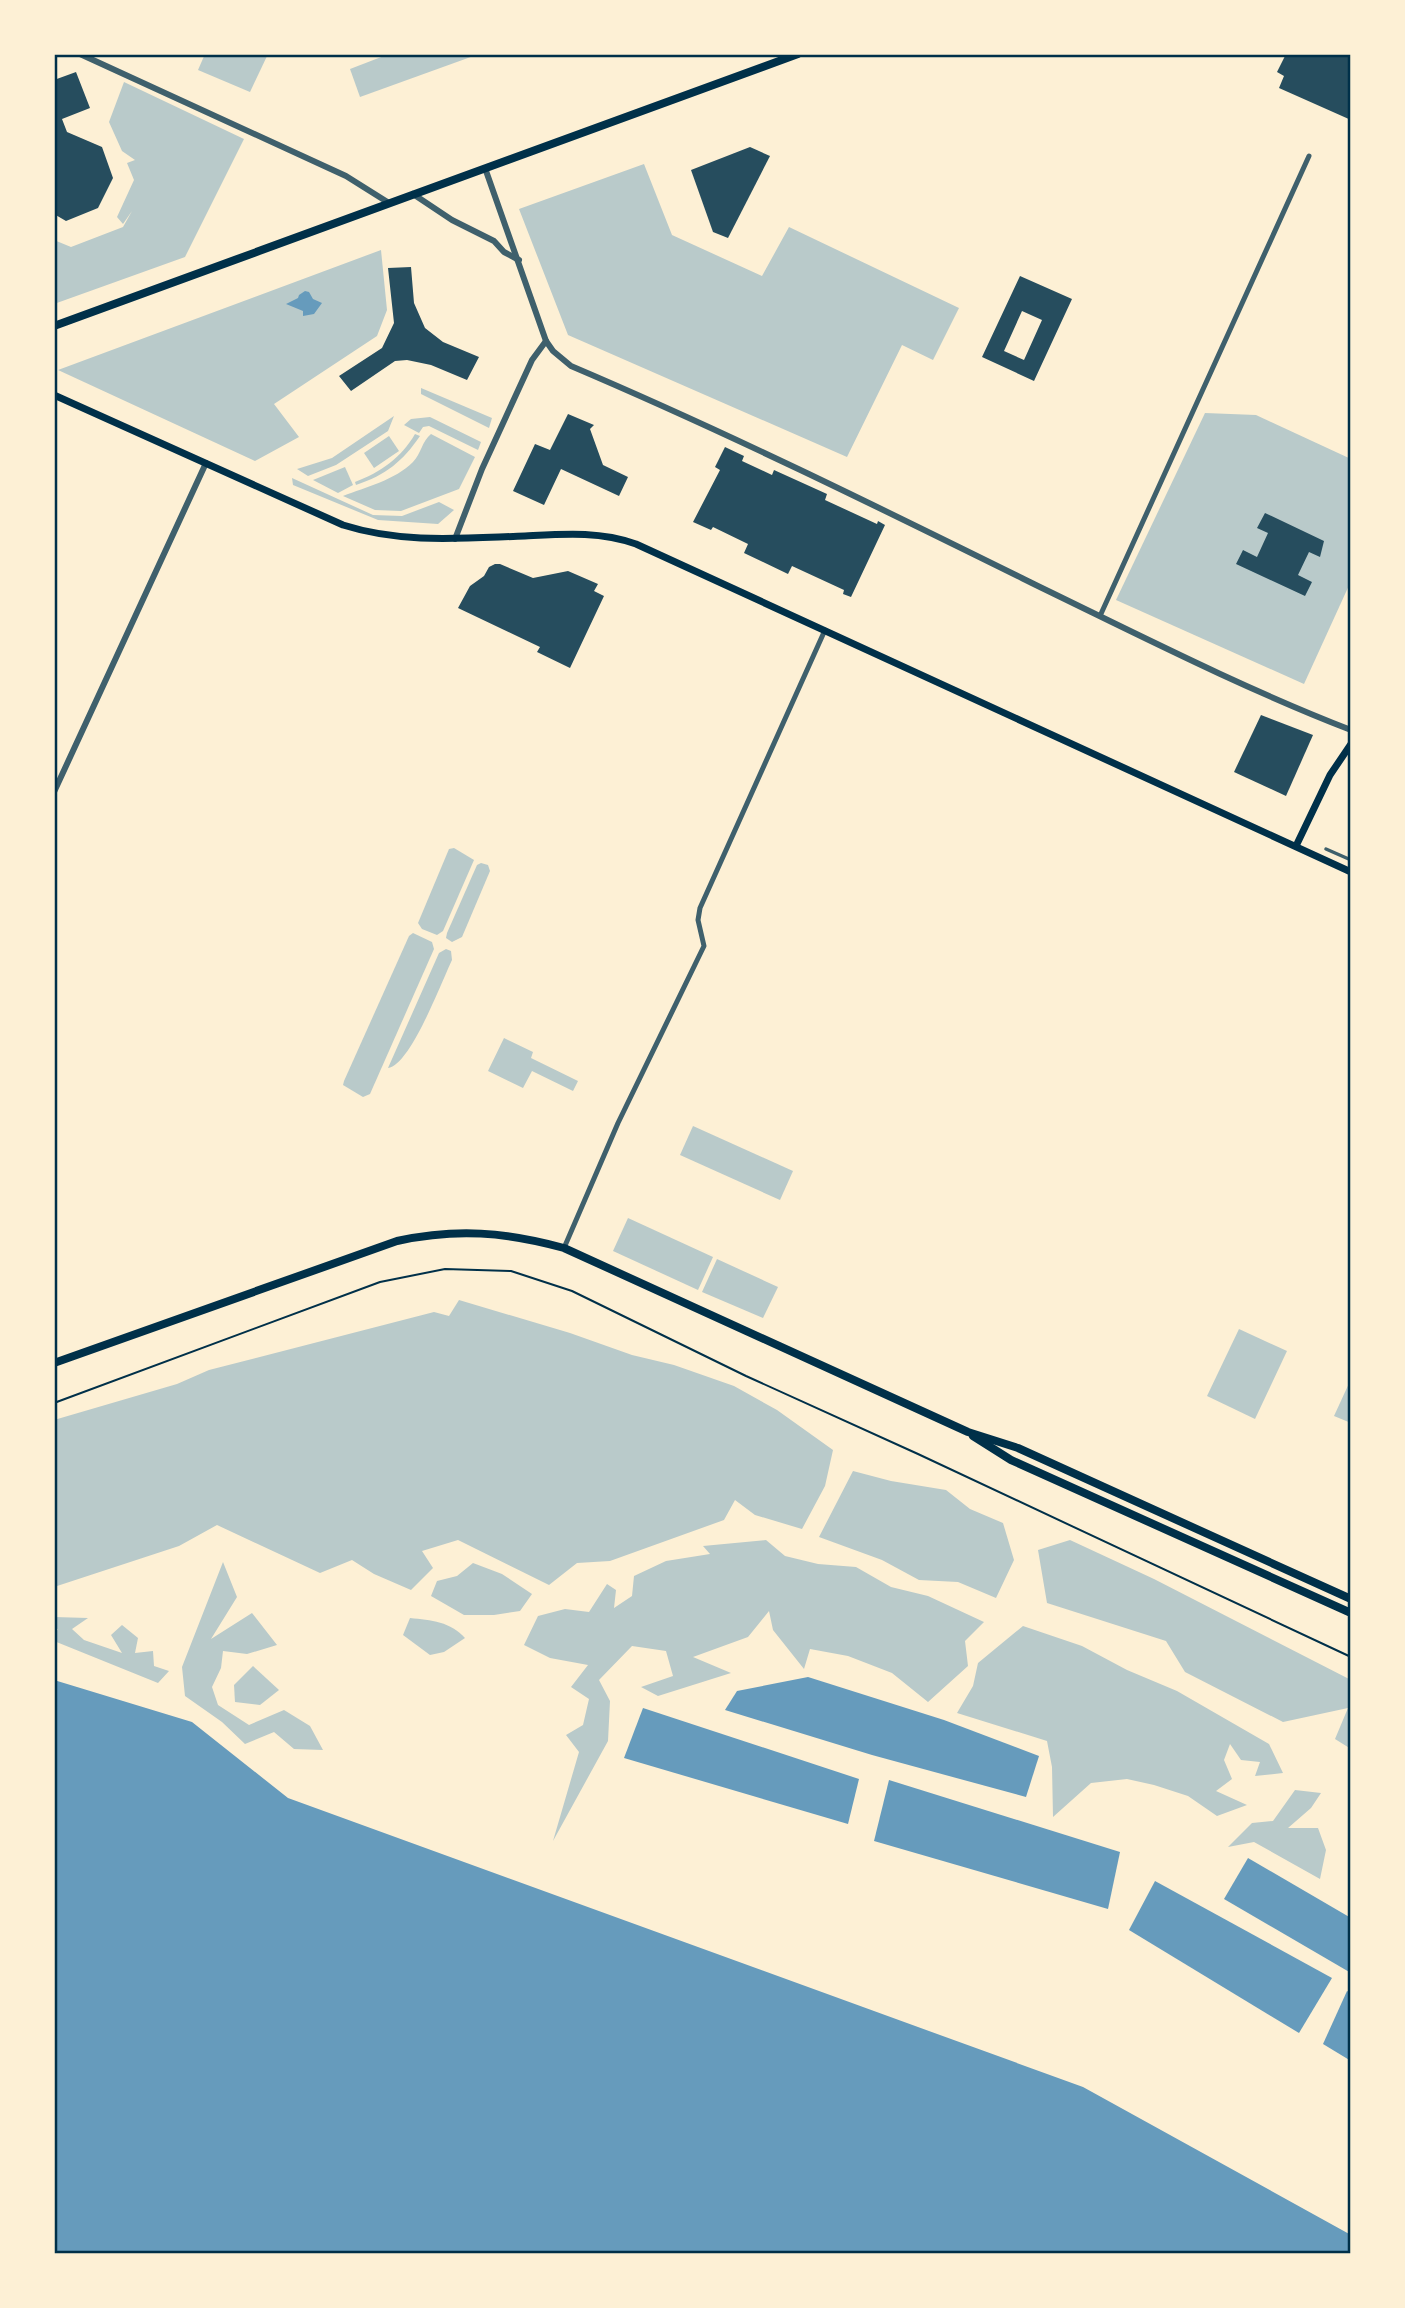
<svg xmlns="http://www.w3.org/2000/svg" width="1405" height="2308" font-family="'Noto Sans',sans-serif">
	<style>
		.green { fill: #b9caca }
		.water { fill: #669bbc }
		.building { fill: #264d5e; fill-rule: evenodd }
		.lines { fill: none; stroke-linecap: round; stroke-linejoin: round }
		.path { stroke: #003049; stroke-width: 2 }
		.pedestrian { stroke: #3f606c; stroke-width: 3.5 }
		.minor { stroke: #3f606c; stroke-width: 5 }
		.tertiary { stroke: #3f606c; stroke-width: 6 }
		.secondary { stroke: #003049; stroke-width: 7 }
		.primary { stroke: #003049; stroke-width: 8 }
		.neatline { fill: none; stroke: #003049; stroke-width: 2.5 }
	</style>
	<rect width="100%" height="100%" fill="#fdf0d5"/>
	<g class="green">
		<polygon points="205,54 268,54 250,92 198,70"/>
		<polygon points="389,54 479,54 360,97 350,69"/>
		<polygon points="124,82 244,139 185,257 54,304 54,240 71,247 123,227 132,211 123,224 117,217 134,180 127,163 135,160 122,151 109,122"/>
		<polygon points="644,164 672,235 762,276 789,227 959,308 933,360 902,345 847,457 568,335 519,209"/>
		<polygon points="381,250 387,310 377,336 274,404 299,437 255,461 58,370"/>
		<polygon points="421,388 492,418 489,428 421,394"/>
		<polygon points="1205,413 1256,415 1351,459 1351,581 1304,684 1116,600"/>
		<polygon points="394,416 388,431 336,465 308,476 297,469 332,458"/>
		<polygon points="430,417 481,442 478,450 429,426 423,427 419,433 404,425 411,419"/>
		<path d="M415,434L420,436C403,461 386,475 356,485L355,482C381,472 401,458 415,434Z"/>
		<path d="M431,434L475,457L459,489L401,511L375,510L343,496C366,487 395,480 413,462C421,454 422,441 431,434Z"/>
		<polygon points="389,436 399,451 374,468 364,453"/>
		<polygon points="345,467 353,485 338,493 313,480"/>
		<polygon points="292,478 373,515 402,516 439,502 454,510 438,524 378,520 293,485"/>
		<polygon points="454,848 474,860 443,931 437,935 422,929 418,923 449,849"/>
		<polygon points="481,863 488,865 490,871 462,937 452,942 446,938 447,933 477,865"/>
		<polygon points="413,933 432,942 434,949 370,1094 363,1097 343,1085 344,1081 409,936"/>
		<path d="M446,949L451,951L452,960C442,981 410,1066 388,1068L439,953Z"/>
		<polygon points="504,1038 533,1052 531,1058 578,1081 573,1091 532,1071 523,1088 488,1071"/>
		<polygon points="693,1126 793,1171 780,1200 680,1155"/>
		<polygon points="628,1218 713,1257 698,1290 613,1251"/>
		<polygon points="717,1259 778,1287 763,1318 702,1292"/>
		<polygon points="459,1300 570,1333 632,1355 674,1365 734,1386 777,1410 833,1450 825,1486 802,1529 755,1515 735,1500 724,1520 610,1561 577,1563 549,1585 458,1540 422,1551 433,1568 411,1590 374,1574 352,1560 320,1573 217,1525 179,1546 54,1587 54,1420 177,1384 209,1370 434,1312 449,1316"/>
		<polygon points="1239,1329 1287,1351 1255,1419 1207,1396"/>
		<polygon points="1351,1379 1351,1423 1334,1416"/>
		<polygon points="853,1471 891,1481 946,1490 970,1509 1003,1523 1014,1560 996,1598 958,1582 919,1580 882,1560 819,1537"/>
		<polygon points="766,1540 785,1556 818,1564 856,1567 891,1587 928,1596 984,1622 965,1641 968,1666 928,1702 892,1673 848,1656 810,1649 804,1669 773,1630 769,1611 748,1637 693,1657 731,1673 658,1696 641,1687 673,1676 666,1651 632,1646 599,1680 610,1701 608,1741 553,1841 579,1752 566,1735 583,1725 589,1699 571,1687 588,1665 550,1658 524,1645 538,1616 565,1609 589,1612 607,1584 616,1590 614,1608 632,1596 634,1576 666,1561 710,1554 703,1546"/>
		<polygon points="1070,1540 1154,1579 1351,1680 1351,1749 1335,1739 1348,1708 1283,1722 1185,1672 1166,1641 1047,1603 1038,1550"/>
		<polygon points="223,1562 237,1597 211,1639 252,1613 277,1645 247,1654 223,1651 221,1668 212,1687 218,1705 249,1725 284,1710 310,1726 323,1750 294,1749 274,1732 245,1744 222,1722 185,1696 182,1667"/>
		<polygon points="473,1563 502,1574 532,1594 520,1611 494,1615 464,1615 431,1596 437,1581 457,1576"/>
		<polygon points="54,1617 88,1618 72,1629 84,1640 122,1653 111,1635 122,1625 138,1638 135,1653 153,1651 154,1666 169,1671 158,1683 54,1641 54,1631 58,1630 54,1624"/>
		<path d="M410,1618C431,1620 451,1622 465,1638L444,1652L430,1655L403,1635Z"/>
		<polygon points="1023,1626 1082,1646 1127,1670 1177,1691 1269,1744 1283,1773 1255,1776 1260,1762 1241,1760 1230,1744 1224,1760 1232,1779 1216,1791 1247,1805 1217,1816 1188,1796 1154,1785 1127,1779 1091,1783 1053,1817 1052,1767 1047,1741 957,1713 973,1686 978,1663"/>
		<polygon points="253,1666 279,1690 260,1705 235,1702 234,1685"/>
		<polygon points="1295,1790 1321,1793 1311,1808 1288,1828 1318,1828 1326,1850 1320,1879 1254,1842 1228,1847 1252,1823 1273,1821"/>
	</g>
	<g class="water">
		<polygon points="305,291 309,292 313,299 322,303 314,314 303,316 303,311 286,304 298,298 299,295"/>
		<polygon points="808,1677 944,1720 1039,1756 1026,1797 872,1755 725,1710 737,1691"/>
		<polygon points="54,1680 192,1722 288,1798 1083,2087 1351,2235 1351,2254 54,2254"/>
		<polygon points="643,1708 859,1779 848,1824 624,1758"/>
		<polygon points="889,1780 1120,1852 1108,1909 874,1841"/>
		<polygon points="1248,1858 1351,1918 1351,1973 1224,1899"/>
		<polygon points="1155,1881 1332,1978 1299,2033 1129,1930"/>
		<polygon points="1347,1991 1351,1993 1351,2061 1323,2044"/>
	</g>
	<g class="building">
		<polygon points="1286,54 1351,54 1351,120 1279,88 1284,76 1277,72"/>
		<polygon points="76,72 90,108 62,119 67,132 102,147 113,178 98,208 66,221 54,214 54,80"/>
		<polygon points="750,147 770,156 728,238 713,232 691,170"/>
		<polygon points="411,267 414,303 425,328 443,342 479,357 467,380 431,365 407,360 395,361 351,391 339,376 382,348 394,323 388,268"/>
		<path d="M1020,276L1072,299L1034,381L982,357ZM1022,311L1042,320L1024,360L1004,351Z"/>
		<polygon points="568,414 594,425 590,429 603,465 628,477 619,496 561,469 544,505 513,491 535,444 550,450"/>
		<polygon points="725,447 744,456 742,461 772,475 774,470 827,494 825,500 877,524 878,521 885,525 851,597 843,594 844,590 792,566 788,574 744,553 748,544 713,527 711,530 693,522 720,470 715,467"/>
		<polygon points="1265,513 1324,541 1320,557 1309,552 1298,575 1312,582 1305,596 1236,564 1243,550 1257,557 1268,533 1257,528"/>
		<polygon points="495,564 500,564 533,578 568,571 598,584 594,591 604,596 570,668 537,652 540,647 458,608 470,586 484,576 489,567"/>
		<polygon points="1261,715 1313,735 1286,796 1234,772"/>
	</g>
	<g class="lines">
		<polyline class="path" points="54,1403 380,1282 445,1269 511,1271 572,1291 746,1376 918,1454 1351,1657"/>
		<polyline class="pedestrian" points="1326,849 1351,860"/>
		<g class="minor">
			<polyline points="1100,616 1309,156"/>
			<polyline points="564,1248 618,1123 704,946 698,920 700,908 825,630"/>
		</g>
		<g class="tertiary">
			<polyline points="80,54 346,176 389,203"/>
			<path d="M485,168L546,341L553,351L571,366C731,434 886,511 1042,588C1143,637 1245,689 1351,730"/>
			<polyline points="413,194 452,220 494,241 504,252 519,260"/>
			<polyline points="455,539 482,469 532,360 546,341"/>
			<polyline points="54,792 206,463"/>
		</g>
		<g class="secondary">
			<path d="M54,395L343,525C403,544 463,538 525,536C564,534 599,531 636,544L1351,872"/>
			<polyline points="1296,846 1330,775 1351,744"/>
		</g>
		<g class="primary">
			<polyline points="54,326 798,54"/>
			<path d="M54,1363L397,1241C457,1228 505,1232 564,1248L968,1432L1018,1448L1351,1599"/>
			<polyline points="973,1436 1011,1460 1351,1613"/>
		</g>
	</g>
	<rect width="1405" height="2308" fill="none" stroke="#fdf0d5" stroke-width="112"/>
	<rect x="56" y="56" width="1293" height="2196" class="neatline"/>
</svg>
